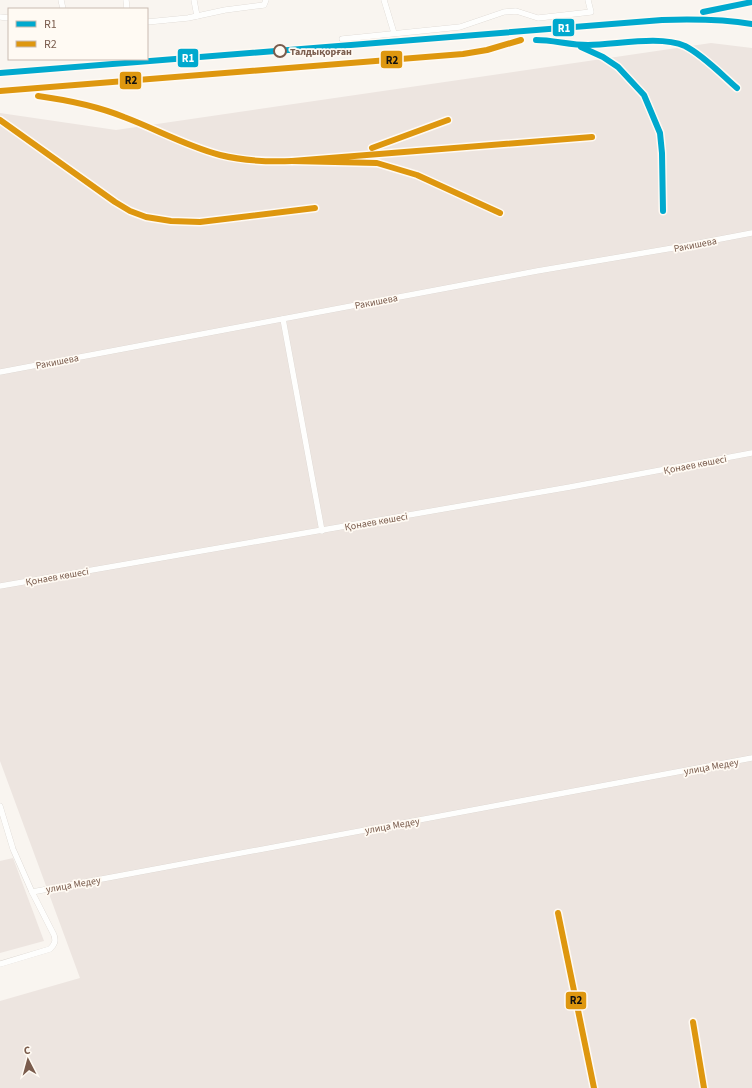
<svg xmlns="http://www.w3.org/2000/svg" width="752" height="1088" font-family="'Source Sans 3',sans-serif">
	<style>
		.industrial { fill: #ede5e0 }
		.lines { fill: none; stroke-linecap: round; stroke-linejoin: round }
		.minor-casing { stroke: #d7d1cb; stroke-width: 6 }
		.minor { stroke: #fefefd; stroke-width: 5.5 }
		.rail-1-casing { stroke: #fffaf3; stroke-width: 9 }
		.rail-2-casing { stroke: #fffaf3; stroke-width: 9 }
		.rail-1 { stroke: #00a9ce; stroke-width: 6 }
		.rail-2 { stroke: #de970f; stroke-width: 6 }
		.stop-dot { fill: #fffaf3; stroke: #7a5c4d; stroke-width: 2 }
		.labels { text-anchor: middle; stroke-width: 3.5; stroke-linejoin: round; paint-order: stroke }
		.stop-label { font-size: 10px; font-weight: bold; fill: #7a5c4d; stroke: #fffaf3; text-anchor: start }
		.street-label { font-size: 10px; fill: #7a5c4d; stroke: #fffaf3 }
		.line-badge { stroke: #fffaf3; stroke-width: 1.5 }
		.badge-label { font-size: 11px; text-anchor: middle; font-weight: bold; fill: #fff }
		.pale-badge-label { font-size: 11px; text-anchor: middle; font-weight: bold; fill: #111 }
	</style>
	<rect width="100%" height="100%" fill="#f9f5f0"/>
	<g class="industrial">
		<polygon points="711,43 752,48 752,1088 0,1088 0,1001 80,978 0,761 0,113 116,130"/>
		<polygon points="13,858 44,941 0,953 0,861"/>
	</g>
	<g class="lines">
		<g class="minor-casing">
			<g id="minor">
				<polyline points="61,0 63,9"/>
				<polyline points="126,0 127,9"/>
				<polyline points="194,0 197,16"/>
				<polyline points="384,0 394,33"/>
				<polyline points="0,17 9,18"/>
				<polyline points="147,22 188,18 225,10 264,5 266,0"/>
				<polyline points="342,39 460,27 504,12 516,11 538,18 591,12 588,0"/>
				<polyline points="283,319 322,531"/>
				<polyline points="0,372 537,271 673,248 752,233"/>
				<polyline points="0,586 570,487 752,453"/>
				<path d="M0,806L13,849L32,892L54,935C56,941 55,944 50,949L0,964"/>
				<polyline points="32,892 752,758"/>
			</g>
		</g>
		<use href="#minor" class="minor"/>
		<g class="rail-1-casing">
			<g id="rail-1">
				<polyline points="703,12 752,2"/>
				<path d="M536,40C553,40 570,45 588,45C616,45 659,35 685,46C703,55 722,75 737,88"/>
				<polyline points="581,47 603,57 618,67 644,95 660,133 662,153 663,211"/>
				<path d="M0,73L662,20C693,19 722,19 752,24"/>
			</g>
		</g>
		<g class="rail-2-casing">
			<g id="rail-2">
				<polyline points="0,91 463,54 487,50 521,40"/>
				<path d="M38,96C67,100 97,106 124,117C156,129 186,146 220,155C244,161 267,162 292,161"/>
				<polyline points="0,120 115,202 130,211 146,217 171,221 200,222 315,208"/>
				<polyline points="372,148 448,120"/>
				<polyline points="500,213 417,175 377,163 292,161 592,137"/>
				<polyline points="558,913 594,1088"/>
				<polyline points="693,1022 704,1088"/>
			</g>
		</g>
		<use href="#rail-1" class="rail-1"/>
		<use href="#rail-2" class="rail-2"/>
	</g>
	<circle class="stop-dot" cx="280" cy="51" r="6"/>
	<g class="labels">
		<g class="stop-label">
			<text x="290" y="55">Талдықорған</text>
		</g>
		<g class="street-label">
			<text transform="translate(695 244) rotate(-11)" y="4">Ракишева</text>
			<text transform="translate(376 301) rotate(-11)" y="4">Ракишева</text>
			<text transform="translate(57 361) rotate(-11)" y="4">Ракишева</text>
			<text transform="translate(695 464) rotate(-11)" y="4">Қонаев көшесі</text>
			<text transform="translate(376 521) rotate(-10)" y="4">Қонаев көшесі</text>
			<text transform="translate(57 576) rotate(-10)" y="4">Қонаев көшесі</text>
			<text transform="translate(711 766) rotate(-10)" y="4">улица Медеу</text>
			<text transform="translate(392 825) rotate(-10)" y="4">улица Медеу</text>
			<text transform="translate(73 884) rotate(-10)" y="4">улица Медеу</text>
		</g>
	</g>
	<g class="line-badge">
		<rect x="552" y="18" width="23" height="19" rx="4" fill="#00a9ce"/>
		<rect x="177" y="48" width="22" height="20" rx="4" fill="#00a9ce"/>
		<rect x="380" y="50" width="23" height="19" rx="4" fill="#de970f"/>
		<rect x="119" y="71" width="23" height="19" rx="4" fill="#de970f"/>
		<rect x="565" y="991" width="22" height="19" rx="4" fill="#de970f"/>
	</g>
	<g class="badge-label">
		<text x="564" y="32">R1</text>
		<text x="188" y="62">R1</text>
	</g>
	<g class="pale-badge-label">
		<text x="392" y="64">R2</text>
		<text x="131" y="84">R2</text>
		<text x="576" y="1004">R2</text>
	</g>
	<rect x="8" y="8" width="140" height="52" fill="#fffaf3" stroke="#cabbb1"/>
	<rect x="16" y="21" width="20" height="6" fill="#00a9ce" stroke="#cabbb1"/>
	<text x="44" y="28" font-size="12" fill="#7a5c4d">R1</text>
	<rect x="16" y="41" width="20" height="6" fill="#de970f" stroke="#cabbb1"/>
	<text x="44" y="48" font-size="12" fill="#7a5c4d">R2</text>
	<g transform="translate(28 1060) rotate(354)" stroke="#fffaf3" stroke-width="3" paint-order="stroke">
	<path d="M0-3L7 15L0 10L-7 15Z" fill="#7a5c4d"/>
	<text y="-6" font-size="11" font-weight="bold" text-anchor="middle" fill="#7a5c4d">С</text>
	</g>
</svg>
